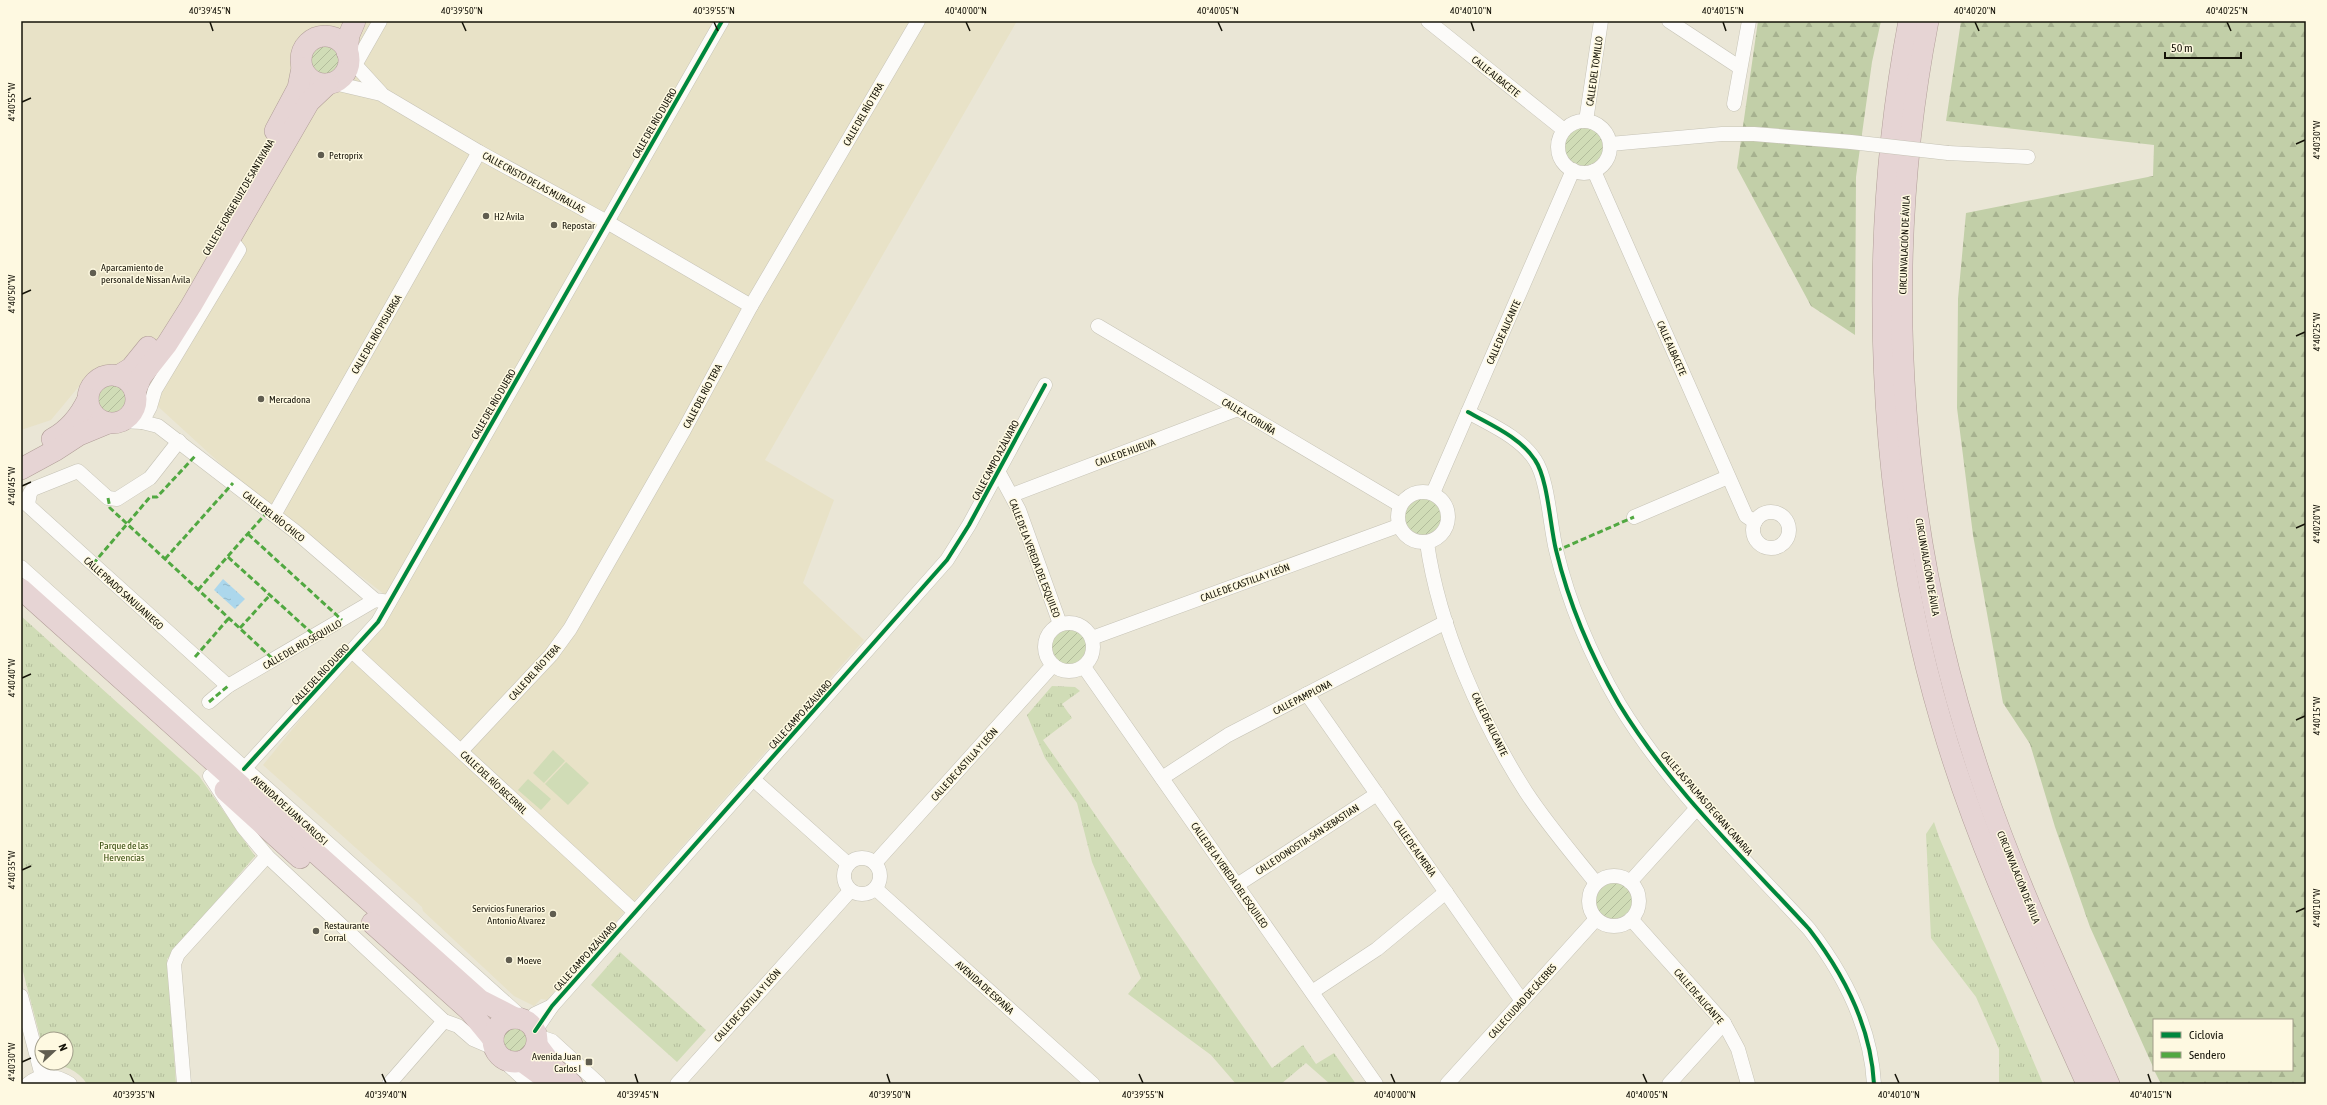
<svg xmlns="http://www.w3.org/2000/svg" width="2327" height="1105" font-family="'Asap Condensed',sans-serif">
	<style>
		.built { fill: #e8e2c7 }
		.grass { fill: url(#grass-tufts) }
		.forest { fill: url(#forest-firs) }
		.garden { fill: url(#garden-furrows) }
		.pitch { fill: #d0dcb6 }
		.water { fill: url(#water-ripples) }
		.lines { fill: none; stroke-linecap: round; stroke-linejoin: round }
		.minor-casing { stroke: #c6c3b6; stroke-width: 15 }
		.highway-casing { stroke: #b19e98; stroke-width: 22 }
		.minor { stroke: #fcfbf9; stroke-width: 14 }
		.highway { stroke: #e6d4d4; stroke-width: 21 }
		.minor-bridge-casing { stroke: #c6c3b6; stroke-width: 15; stroke-linecap: butt }
		.minor-bridge { stroke: #fcfbf9; stroke-width: 14 }
		.quiet { stroke: #51a841; stroke-width: 3; stroke-dasharray: 6 3; stroke-linecap: butt }
		.cycleway-casing { stroke: #fef9e1; stroke-width: 6 }
		.cycleway { stroke: #00873e; stroke-width: 4 }
		.ticks { fill: none; stroke: #151308; stroke-width: 1.5 }
		.poi-dot { fill: #605d50; stroke: #fef9e1; stroke-width: 1.5 }
		.labels { text-anchor: middle; stroke-width: 3; stroke-linejoin: round; paint-order: stroke }
		.street-label { font-size: 10px; fill: #151308; stroke: #fef9e1 }
		.poi-label { font-size: 10px; fill: #151308; stroke: #fef9e1; text-anchor: start }
		.park-label { font-size: 10px; fill: #354b0c; stroke: #fef9e1 }
		.neatline { fill: none; stroke: #151308; stroke-width: 1.5 }
		.ticks-label { font-size: 10px; text-anchor: middle; fill: #151308 }
	</style>
	<defs>
		<pattern id="grass-tufts" width="24" height="20" patternUnits="userSpaceOnUse"><rect width="24" height="20" fill="#d0dcb6"/><path d="M3 7l-1-3M5 7V3M7 7l1-3M15 17l-1-3M17 17v-4M19 17l1-3" fill="none" stroke="#b2bc9b"/></pattern>
		<pattern id="forest-firs" width="22" height="20" patternUnits="userSpaceOnUse"><rect width="22" height="20" fill="#c2cfa8"/><path d="M5 1l3.5 6h-7zM16 11l3.5 6h-7z" fill="#a6b18f"/></pattern>
		<pattern id="garden-furrows" width="10" height="10" patternUnits="userSpaceOnUse"><rect width="10" height="10" fill="#d0dcb6"/><path d="M-1 1l2-2M0 10L10 0M9 11l2-2" fill="none" stroke="#b2bc9b"/></pattern>
		<pattern id="water-ripples" width="26" height="14" patternUnits="userSpaceOnUse"><rect width="26" height="14" fill="#acd7ec"/><path d="M2 4q2-2 4 0t4 0M15 11q2-2 4 0t4 0" fill="none" stroke="#93b8c9"/></pattern>
	</defs>
	<rect width="100%" height="100%" fill="#eae6d6"/>
	<polygon class="built" points="21,21 1017,21 765,460 834,500 803,583 864,640 547,1000 541,999 534,1006 514,996 423,911 422,907 263,765 396,603 260,500 152,401 112,371 85,379 51,420 21,430"/>
	<g class="grass">
		<path d="M21,616L199,776L255,856L167,959L176,1084H87C78,1070 63,1064 47,1064L66,1063V1039H42V1044L21,964Z"/>
		<polygon points="1052,686 1075,687 1080,691 1062,704 1072,718 1043,740 1272,1068 1303,1045 1316,1064 1334,1053 1356,1084 1330,1084 1306,1063 1281,1084 1236,1084 1211,1055 1128,994 1141,978 1092,862 1077,803 1045,758 1027,715"/>
		<polygon points="1934,822 1939,837 2043,1084 1999,1084 1999,1049 1976,997 1931,938 1926,834"/>
		<polygon points="620,952 706,1030 677,1062 591,985"/>
	</g>
	<g class="forest">
		<polygon points="1758,21 1881,21 1872,62 1856,177 1855,335 1811,306 1737,168"/>
		<polygon points="1961,21 2306,21 2306,1084 2161,1084 2154,1070 2292,1070 2292,1020 2154,1020 2154,1069 2090,927 2055,827 2030,744 2003,703 1973,535 1957,408 1958,299 1966,213 2153,176 2154,145 1946,121"/>
	</g>
	<g class="garden">
		<circle cx="325" cy="61" r="15"/>
		<circle cx="1584" cy="147" r="20"/>
		<circle cx="111" cy="400" r="15"/>
		<circle cx="1423" cy="517" r="19"/>
		<circle cx="1069" cy="647" r="19"/>
		<circle cx="1614" cy="901" r="19"/>
		<circle cx="515" cy="1040" r="13"/>
	</g>
	<g class="pitch">
		<polygon points="553,750 565,761 544,783 533,773"/>
		<polygon points="566,762 589,783 568,805 545,784"/>
		<polygon points="528,779 551,799 541,810 518,790"/>
	</g>
	<polygon class="water" points="223,579 245,599 235,609 214,590"/>
	<g class="lines">
		<g class="minor-casing">
			<g id="minor">
				<polyline points="1428,21 1564,130"/>
				<polyline points="1669,21 1739,67"/>
				<polyline points="349,58 381,93"/>
				<polyline points="346,73 355,65 380,21"/>
				<polyline points="334,83 381,94 479,152 607,222 751,306"/>
				<polyline points="1734,104 1749,21"/>
				<polyline points="1586,121 1601,21"/>
				<circle cx="1584" cy="147" r="26"/>
				<polyline points="1610,144 1722,134 1754,134 1851,142"/>
				<polyline points="1948,153 2028,157"/>
				<polyline points="1594,171 1746,516 1755,522"/>
				<polyline points="1098,326 1400,505"/>
				<path d="M1468,412C1491,425 1520,437 1535,460C1548,479 1550,526 1556,550C1569,604 1591,656 1619,704C1670,788 1743,857 1809,929C1843,973 1871,1027 1874,1084"/>
				<polyline points="121,421 142,422 158,426 296,532 375,600 389,602"/>
				<polyline points="142,422 150,407 155,390 239,250 230,238"/>
				<polyline points="998,471 1019,510 1060,624"/>
				<circle cx="1423" cy="517" r="25"/>
				<polyline points="1433,493 1573,170"/>
				<polyline points="1012,495 1238,409"/>
				<polyline points="21,499 228,686"/>
				<polyline points="28,504 30,493 33,489 78,471 108,498 117,499 150,478 179,441"/>
				<circle cx="1771" cy="530" r="18"/>
				<polyline points="274,515 479,152"/>
				<polyline points="1634,517 1728,477"/>
				<path d="M1427,543C1439,627 1480,720 1526,792C1547,824 1572,853 1596,883"/>
				<polyline points="21,567 518,1014"/>
				<circle cx="1069" cy="647" r="24"/>
				<polyline points="1092,638 1398,526"/>
				<polyline points="352,651 635,912"/>
				<polyline points="1084,667 1376,1084"/>
				<polyline points="1307,694 1522,1001"/>
				<polyline points="209,702 228,686 375,600"/>
				<polyline points="461,751 551,655 570,629 684,430 751,306 918,21"/>
				<polyline points="244,769 378,622 722,21"/>
				<polyline points="210,776 243,827 267,856 444,1021 458,1026 473,1039 494,1048"/>
				<polyline points="1162,778 1228,735 1446,622"/>
				<polyline points="753,779 848,864"/>
				<circle cx="862" cy="876" r="18"/>
				<polyline points="875,863 1053,665"/>
				<circle cx="1614" cy="901" r="25"/>
				<polyline points="1630,882 1698,807"/>
				<polyline points="1237,885 1377,794"/>
				<polyline points="876,889 1093,1084"/>
				<polyline points="1631,919 1724,1023 1738,1049 1748,1084"/>
				<polyline points="1312,992 1377,949 1446,892"/>
				<polyline points="21,996 42,1076"/>
				<polyline points="528,1022 535,1014 552,1006"/>
				<polyline points="535,1031 552,1006 947,560 969,525 1045,385"/>
				<polyline points="537,1036 552,1041 599,1084"/>
				<polyline points="502,1059 529,1084"/>
				<path d="M28,1084C41,1073 56,1075 70,1084"/>
				<polyline points="184,1084 174,964 178,954 267,856"/>
				<polyline points="389,1084 444,1021"/>
				<polyline points="677,1084 850,891"/>
				<polyline points="1447,1084 1596,919"/>
				<polyline points="1669,1084 1724,1023"/>
			</g>
		</g>
		<g class="highway-casing">
			<g id="highway">
				<path d="M1909,21C1866,247 1876,500 1941,721C1977,846 2034,965 2087,1084"/>
				<path d="M1928,21C1879,274 1899,540 1983,784C2018,887 2065,985 2109,1084"/>
				<circle cx="325" cy="60" r="24"/>
				<polyline points="347,52 349,35 355,21"/>
				<polyline points="275,131 298,88 302,68"/>
				<circle cx="112" cy="399" r="24"/>
				<polyline points="118,376 131,368 148,347"/>
				<polyline points="135,392 141,377 167,344 191,306 309,102 328,84"/>
				<path d="M52,439C69,430 80,416 88,399"/>
				<polyline points="21,469 56,450 79,435 108,423"/>
				<polyline points="21,589 480,1000 515,1018"/>
				<polyline points="225,790 300,858"/>
				<polyline points="372,923 470,1011 493,1039"/>
				<circle cx="515" cy="1040" r="22"/>
				<polyline points="537,1045 555,1069 572,1084"/>
				<polyline points="523,1062 553,1084"/>
			</g>
		</g>
		<use href="#minor" class="minor"/>
		<use href="#highway" class="highway"/>
		<g class="minor-bridge-casing">
			<polyline id="minor-bridge" points="1851,142 1948,153"/>
		</g>
		<use href="#minor-bridge" class="minor-bridge"/>
		<g class="quiet">
			<polyline points="108,498 110,508 274,660"/>
			<polyline points="248,534 342,620"/>
			<polyline points="1556,551 1634,517"/>
			<polyline points="228,557 315,636"/>
			<polyline points="165,559 233,483"/>
			<polyline points="93,564 150,497 157,497 196,455"/>
			<polyline points="198,590 268,511"/>
			<polyline points="240,628 270,595"/>
			<polyline points="195,657 229,618"/>
			<polyline points="209,702 228,686"/>
		</g>
		<g class="cycleway-casing">
			<g id="cycleway">
				<path d="M1468,412C1491,425 1520,437 1535,460C1548,479 1550,526 1556,550C1569,604 1591,656 1619,704C1670,788 1743,857 1809,929C1843,973 1871,1027 1874,1084"/>
				<polyline points="244,769 378,622 722,21"/>
				<polyline points="535,1031 552,1006 947,560 969,525 1045,385"/>
			</g>
		</g>
		<use href="#cycleway" class="cycleway"/>
	</g>
	<path class="ticks" d="M210,22L213,31M462,22L466,31M714,22L718,31M966,22L970,31M1218,22L1222,31M1471,22L1474,31M1723,22L1726,31M1975,22L1979,31M2227,22L2231,31M22,102L31,98M2296,144L2305,140M22,294L31,290M2296,336L2305,332M22,486L31,482M2296,528L2305,524M22,678L31,674M2296,720L2305,716M22,870L31,866M2296,912L2305,908M22,1062L31,1058M130,1074L134,1083M382,1074L386,1083M635,1074L638,1083M887,1074L890,1083M1139,1074L1143,1083M1391,1074L1395,1083M1643,1074L1647,1083M1895,1074L1899,1083M2148,1074L2151,1083"/>
	<g class="poi-dot">
		<circle cx="321" cy="155" r="4"/>
		<circle cx="486" cy="216" r="4"/>
		<circle cx="554" cy="225" r="4"/>
		<circle cx="93" cy="273" r="4"/>
		<circle cx="261" cy="399" r="4"/>
		<circle cx="553" cy="914" r="4"/>
		<circle cx="316" cy="931" r="4"/>
		<circle cx="509" cy="960" r="4"/>
		<rect x="585" y="1058" width="8" height="8" rx="2"/>
	</g>
	<g class="labels">
		<g class="street-label">
			<text transform="translate(1594 71) rotate(-82)" y="4">CALLE DEL TOMILLO</text>
			<text transform="translate(1496 76) rotate(39)" y="4">CALLE ALBACETE</text>
			<text transform="translate(863 114) rotate(-60)" y="4">CALLE DEL RÍO TERA</text>
			<text transform="translate(654 123) rotate(-60)" y="4">CALLE DEL RÍO DUERO</text>
			<text transform="translate(534 182) rotate(29)" y="4">CALLE CRISTO DE LAS MURALLAS</text>
			<text transform="translate(238 197) rotate(-60)" y="4">CALLE DE JORGE RUIZ DE SANTAYANA</text>
			<text transform="translate(1904 245) rotate(-88)" y="4">CIRCUNVALACIÓN DE ÁVILA</text>
			<text transform="translate(1503 332) rotate(-66)" y="4">CALLE DE ALICANTE</text>
			<text transform="translate(376 334) rotate(-60)" y="4">CALLE DEL RÍO PISUERGA</text>
			<text transform="translate(1672 348) rotate(66)" y="4">CALLE ALBACETE</text>
			<text transform="translate(702 396) rotate(-62)" y="4">CALLE DEL RÍO TERA</text>
			<text transform="translate(493 404) rotate(-60)" y="4">CALLE DEL RÍO DUERO</text>
			<text transform="translate(1249 416) rotate(31)" y="4">CALLE A CORUÑA</text>
			<text transform="translate(1125 452) rotate(-20)" y="4">CALLE DE HUELVA</text>
			<text transform="translate(995 460) rotate(-62)" y="4">CALLE CAMPO AZÁLVARO</text>
			<text transform="translate(274 516) rotate(38)" y="4">CALLE DEL RÍO CHICO</text>
			<text transform="translate(1035 558) rotate(69)" y="4">CALLE DE LA VEREDA DEL ESQUILEO</text>
			<text transform="translate(1928 567) rotate(80)" y="4">CIRCUNVALACIÓN DE ÁVILA</text>
			<text transform="translate(1245 582) rotate(-20)" y="4">CALLE DE CASTILLA Y LEÓN</text>
			<text transform="translate(124 593) rotate(42)" y="4">CALLE PRADO SANJUANIEGO</text>
			<text transform="translate(302 644) rotate(-30)" y="4">CALLE DEL RÍO SEQUILLO</text>
			<text transform="translate(534 672) rotate(-48)" y="4">CALLE DEL RÍO TERA</text>
			<text transform="translate(320 674) rotate(-47)" y="4">CALLE DEL RÍO DUERO</text>
			<text transform="translate(1302 697) rotate(-27)" y="4">CALLE PAMPLONA</text>
			<text transform="translate(800 714) rotate(-48)" y="4">CALLE CAMPO AZÁLVARO</text>
			<text transform="translate(1490 724) rotate(64)" y="4">CALLE DE ALICANTE</text>
			<text transform="translate(964 764) rotate(-48)" y="4">CALLE DE CASTILLA Y LEÓN</text>
			<text transform="translate(494 782) rotate(43)" y="4">CALLE DEL RÍO BECERRIL</text>
			<text transform="translate(1707 803) rotate(49)" y="4">CALLE LAS PALMAS DE GRAN CANARIA</text>
			<text transform="translate(290 810) rotate(42)" y="4">AVENIDA DE JUAN CARLOS I</text>
			<text transform="translate(1307 839) rotate(-33)" y="4">CALLE DONOSTIA-SAN SEBASTIAN</text>
			<text transform="translate(1415 848) rotate(55)" y="4">CALLE DE ALMERÍA</text>
			<text transform="translate(1230 875) rotate(55)" y="4">CALLE DE LA VEREDA DEL ESQUILEO</text>
			<text transform="translate(2019 877) rotate(68)" y="4">CIRCUNVALACIÓN DE ÁVILA</text>
			<text transform="translate(585 956) rotate(-48)" y="4">CALLE CAMPO AZÁLVARO</text>
			<text transform="translate(985 987) rotate(42)" y="4">AVENIDA DE ESPAÑA</text>
			<text transform="translate(1699 996) rotate(49)" y="4">CALLE DE ALICANTE</text>
			<text transform="translate(1522 1001) rotate(-48)" y="4">CALLE CIUDAD DE CÁCERES</text>
			<text transform="translate(747 1005) rotate(-48)" y="4">CALLE DE CASTILLA Y LEÓN</text>
		</g>
		<g class="poi-label">
			<text x="329" y="159">Petroprix</text>
			<text x="494" y="220">H2 Ávila</text>
			<text x="562" y="229">Repostar</text>
			<text x="101" y="271">Aparcamiento de<tspan x="101" dy="12">personal de Nissan Ávila</tspan></text>
			<text x="269" y="403">Mercadona</text>
			<text x="545" y="912" text-anchor="end">Servicios Funerarios<tspan x="545" dy="12">Antonio Álvarez</tspan></text>
			<text x="324" y="929">Restaurante<tspan x="324" dy="12">Corral</tspan></text>
			<text x="517" y="964">Moeve</text>
			<text x="581" y="1060" text-anchor="end">Avenida Juan<tspan x="581" dy="12">Carlos I</tspan></text>
		</g>
		<g class="park-label">
			<text x="124" y="849">Parque de las<tspan x="124" dy="12">Hervencias</tspan></text>
		</g>
	</g>
	<rect width="2327" height="1105" fill="none" stroke="#fef9e1" stroke-width="44"/>
	<rect x="2153" y="1019" width="140" height="52" fill="#fef9e1" stroke="#a19d8a"/>
	<rect x="2161" y="1032" width="20" height="6" fill="#00873e" stroke="#a19d8a"/>
	<text x="2189" y="1039" font-size="12" fill="#151308">Ciclovía</text>
	<rect x="2161" y="1052" width="20" height="6" fill="#51a841" stroke="#a19d8a"/>
	<text x="2189" y="1059" font-size="12" fill="#151308">Sendero</text>
	<g transform="translate(54 1051) rotate(68)"><circle r="19" fill="#fef9e1" stroke="#a19d8a"/>
	<path d="M0-3L7 15L0 10L-7 15Z" fill="#605d50"/>
	<text y="-6" font-size="11" font-weight="bold" text-anchor="middle" fill="#151308">N</text>
	</g>
	<path d="M2165 52v6h76v-6" fill="none" stroke="#151308" stroke-width="2"/>
	<text x="2171" y="52" font-size="12" fill="#151308" stroke="#fef9e1" stroke-width="3" paint-order="stroke">50 m</text>
	<rect x="22" y="22" width="2283" height="1061" class="neatline"/>
	<g class="ticks-label">
		<text x="210" y="14">40°39'45"N</text>
		<text x="462" y="14">40°39'50"N</text>
		<text x="714" y="14">40°39'55"N</text>
		<text x="966" y="14">40°40'00"N</text>
		<text x="1218" y="14">40°40'05"N</text>
		<text x="1471" y="14">40°40'10"N</text>
		<text x="1723" y="14">40°40'15"N</text>
		<text x="1975" y="14">40°40'20"N</text>
		<text x="2227" y="14">40°40'25"N</text>
		<text transform="translate(11 102) rotate(-90)" y="4">4°40'55"W</text>
		<text transform="translate(2316 140) rotate(-90)" y="4">4°40'30"W</text>
		<text transform="translate(11 294) rotate(-90)" y="4">4°40'50"W</text>
		<text transform="translate(2316 332) rotate(-90)" y="4">4°40'25"W</text>
		<text transform="translate(11 486) rotate(-90)" y="4">4°40'45"W</text>
		<text transform="translate(2316 524) rotate(-90)" y="4">4°40'20"W</text>
		<text transform="translate(11 678) rotate(-90)" y="4">4°40'40"W</text>
		<text transform="translate(2316 716) rotate(-90)" y="4">4°40'15"W</text>
		<text transform="translate(11 870) rotate(-90)" y="4">4°40'35"W</text>
		<text transform="translate(2316 908) rotate(-90)" y="4">4°40'10"W</text>
		<text transform="translate(11 1062) rotate(-90)" y="4">4°40'30"W</text>
		<text x="134" y="1098">40°39'35"N</text>
		<text x="386" y="1098">40°39'40"N</text>
		<text x="638" y="1098">40°39'45"N</text>
		<text x="890" y="1098">40°39'50"N</text>
		<text x="1143" y="1098">40°39'55"N</text>
		<text x="1395" y="1098">40°40'00"N</text>
		<text x="1647" y="1098">40°40'05"N</text>
		<text x="1899" y="1098">40°40'10"N</text>
		<text x="2151" y="1098">40°40'15"N</text>
	</g>
</svg>
